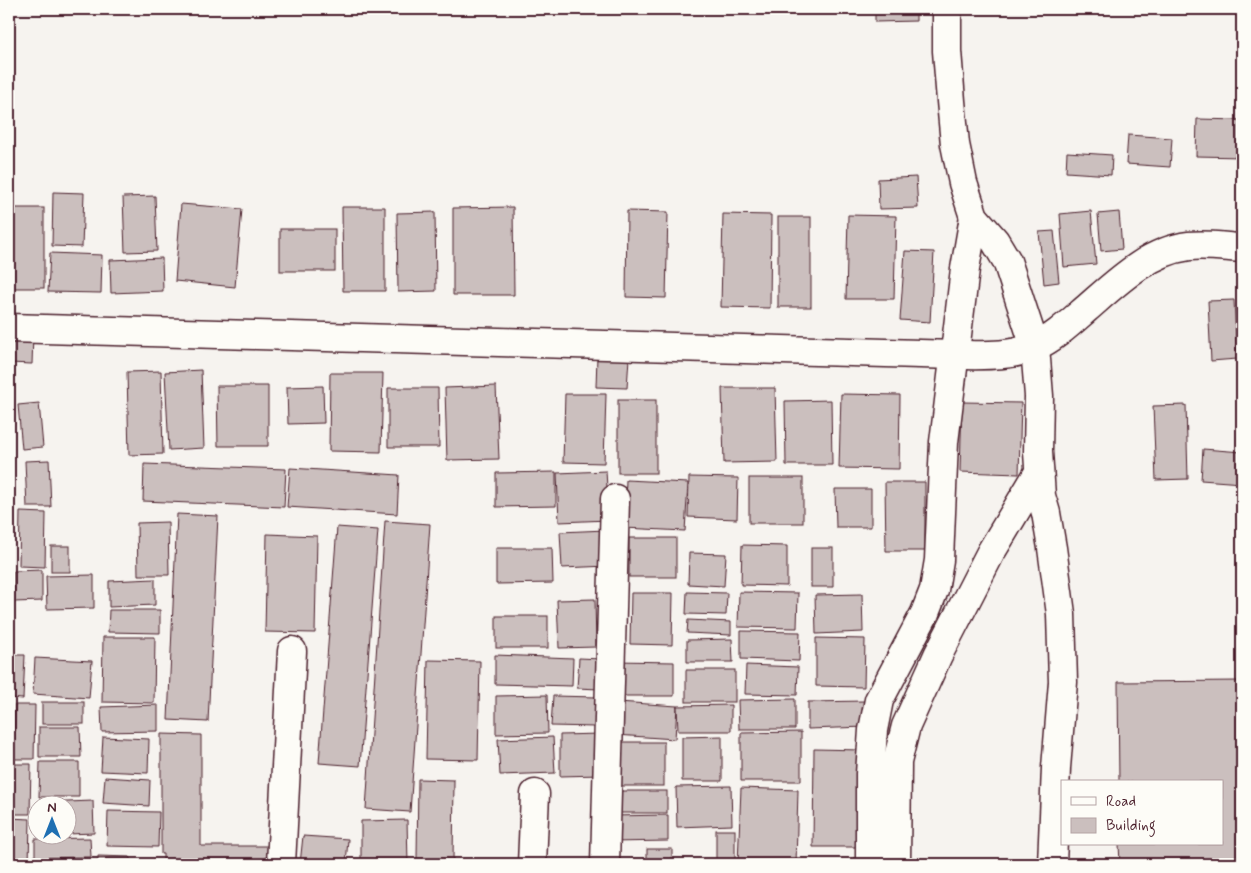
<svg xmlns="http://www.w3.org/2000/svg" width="1251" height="873" font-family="Mynerve,sans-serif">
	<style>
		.building { fill: #cbbfbe; stroke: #4a1f2b }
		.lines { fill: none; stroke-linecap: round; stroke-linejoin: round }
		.minor-casing { stroke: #4a1f2b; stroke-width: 31 }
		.minor { stroke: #fdfcf7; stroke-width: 28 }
	</style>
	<rect width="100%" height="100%" fill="#f6f3ef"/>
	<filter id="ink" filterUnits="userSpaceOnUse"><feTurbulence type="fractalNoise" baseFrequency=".02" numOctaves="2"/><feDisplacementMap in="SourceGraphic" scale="10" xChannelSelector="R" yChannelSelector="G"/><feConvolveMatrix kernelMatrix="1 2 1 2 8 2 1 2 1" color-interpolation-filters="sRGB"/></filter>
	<g filter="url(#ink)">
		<g class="building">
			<polygon points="875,9 916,9 916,21 875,22"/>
			<polygon points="1197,119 1242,120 1242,157 1196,156"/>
			<polygon points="1128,135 1172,138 1170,167 1126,164"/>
			<polygon points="1067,152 1112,155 1111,175 1066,172"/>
			<polygon points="916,177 918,208 879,209 878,179"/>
			<polygon points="53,192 84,193 82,247 52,246"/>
			<polygon points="155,196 157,251 125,252 123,197"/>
			<polygon points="181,204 242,209 235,287 175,281"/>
			<polygon points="342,207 385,207 385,291 343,291"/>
			<polygon points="513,207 514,295 453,295 453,208"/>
			<rect x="9" y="208" width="35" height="80"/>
			<polygon points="627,211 668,212 666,298 626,297"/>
			<polygon points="1091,211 1096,264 1064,267 1060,214"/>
			<polygon points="435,212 436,291 398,292 397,213"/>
			<polygon points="1119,212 1122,249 1101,251 1098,214"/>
			<polygon points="723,214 771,215 770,308 721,307"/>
			<polygon points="848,215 896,216 894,299 846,299"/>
			<rect x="778" y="217" width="33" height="90"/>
			<rect x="280" y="229" width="55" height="42"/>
			<polygon points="1054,231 1059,282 1044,284 1039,232"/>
			<polygon points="905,251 934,252 930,322 900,320"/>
			<polygon points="50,253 102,255 101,293 48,292"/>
			<polygon points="162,258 163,291 111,293 110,260"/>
			<polygon points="1240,298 1242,298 1242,371"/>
			<polygon points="1234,300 1237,359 1211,361 1208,301"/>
			<polygon points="9,334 33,335 32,364 9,363"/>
			<polygon points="597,356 629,358 627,388 596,387"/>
			<polygon points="201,370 204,448 169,450 165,372"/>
			<polygon points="161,371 163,454 129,455 127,372"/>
			<polygon points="330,373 383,373 381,452 329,451"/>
			<polygon points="217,386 268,386 268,446 218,446"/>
			<polygon points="323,386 324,423 288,424 287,387"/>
			<polygon points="496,386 499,459 447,460 445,388"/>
			<polygon points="388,388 438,388 439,447 388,447"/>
			<polygon points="722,388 775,388 777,462 724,463"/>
			<polygon points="565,394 606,394 604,463 563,462"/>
			<polygon points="841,394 900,395 899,469 839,468"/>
			<rect x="618" y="400" width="38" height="73"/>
			<polygon points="831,400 832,465 786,465 785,401"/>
			<polygon points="962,402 1021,403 1019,474 960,472"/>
			<polygon points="39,403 43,447 22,449 18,405"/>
			<polygon points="1186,405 1188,479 1156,480 1153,406"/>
			<polygon points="1203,449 1242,452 1242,483 1201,480"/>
			<polygon points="49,460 51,507 27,507 25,461"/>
			<polygon points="144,464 286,469 284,507 143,501"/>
			<polygon points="290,468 399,475 397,514 287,507"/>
			<polygon points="606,471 609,520 559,522 557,473"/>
			<polygon points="556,472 556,506 496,507 496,473"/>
			<polygon points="689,477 738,478 737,519 688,517"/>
			<rect x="749" y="478" width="54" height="45"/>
			<polygon points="626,480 688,483 685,531 624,528"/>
			<polygon points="885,482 925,482 925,551 886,551"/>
			<polygon points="835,489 871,489 871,527 836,527"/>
			<polygon points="20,512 46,513 45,567 19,566"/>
			<polygon points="177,514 218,516 208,722 168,720"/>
			<polygon points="385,521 430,524 410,812 366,809"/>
			<polygon points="168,522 169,575 138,575 137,523"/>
			<polygon points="337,527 378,530 360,766 319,763"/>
			<polygon points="606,530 608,566 562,568 560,532"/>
			<polygon points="267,534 317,536 315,633 265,632"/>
			<rect x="629" y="538" width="47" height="39"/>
			<polygon points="742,545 787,546 787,586 741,585"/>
			<rect x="51" y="546" width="19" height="26"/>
			<polygon points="496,548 552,548 553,583 496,584"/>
			<rect x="811" y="548" width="22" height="39"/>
			<polygon points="689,553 726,554 724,586 688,584"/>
			<polygon points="42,570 42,601 14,602 14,571"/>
			<polygon points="94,575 94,608 47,609 46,576"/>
			<polygon points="155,579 155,605 109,607 109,581"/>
			<polygon points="687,592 727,593 726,615 686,614"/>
			<polygon points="739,592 798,593 797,628 738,627"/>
			<polygon points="631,593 673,593 672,645 630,644"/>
			<polygon points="862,594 863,632 816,634 815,595"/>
			<polygon points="595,599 596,647 559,648 557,600"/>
			<polygon points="109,610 160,610 160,633 108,632"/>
			<rect x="496" y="616" width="52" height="32"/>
			<polygon points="688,620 731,622 731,635 687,633"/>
			<polygon points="741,631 800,632 799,661 741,659"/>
			<polygon points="103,637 155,637 154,703 102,702"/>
			<polygon points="816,638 865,639 864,687 816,686"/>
			<polygon points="732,639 733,662 687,662 687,640"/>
			<polygon points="9,655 25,655 23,699 9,698"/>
			<polygon points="495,655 573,658 572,686 495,684"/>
			<polygon points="35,658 92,661 89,698 33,694"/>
			<polygon points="579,658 601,659 599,689 577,688"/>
			<polygon points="428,660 480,661 478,760 426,759"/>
			<polygon points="616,661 674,662 674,696 615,696"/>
			<polygon points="746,665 798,667 797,695 745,694"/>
			<rect x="686" y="670" width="49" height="32"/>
			<polygon points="1242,681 1242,864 1120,864 1119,844 1222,844 1222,782 1119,782 1118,682"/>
			<polygon points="547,695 548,733 496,734 496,696"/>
			<polygon points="553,696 597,697 595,727 551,726"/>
			<polygon points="795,699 795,729 739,729 738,700"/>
			<polygon points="865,701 866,727 808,729 808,702"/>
			<polygon points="9,702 12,745 9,745"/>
			<rect x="42" y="702" width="42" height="22"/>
			<polygon points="618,702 677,706 675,739 616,735"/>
			<polygon points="15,705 35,705 34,759 14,759"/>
			<polygon points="158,705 158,731 102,732 101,707"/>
			<polygon points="731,705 731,731 678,731 677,706"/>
			<polygon points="39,727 80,727 81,757 39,757"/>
			<polygon points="801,732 801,781 741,781 741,733"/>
			<polygon points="161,734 201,735 201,846 278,846 278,864 163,864 163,854 161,854"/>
			<polygon points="600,734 600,775 560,776 560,735"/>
			<polygon points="722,736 722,781 682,781 682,737"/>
			<polygon points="103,737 149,739 148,773 101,771"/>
			<polygon points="553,737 555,773 500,775 498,739"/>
			<rect x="620" y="742" width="44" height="44"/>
			<polygon points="814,749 861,750 859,847 813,847"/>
			<polygon points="40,762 79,762 79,797 39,797"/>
			<polygon points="12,764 31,764 30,814 11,814"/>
			<polygon points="105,777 150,780 149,806 103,803"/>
			<polygon points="418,779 454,780 453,860 417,859"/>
			<polygon points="731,786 732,825 677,827 676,787"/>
			<polygon points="741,788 798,790 796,864 738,864"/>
			<rect x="618" y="791" width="49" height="22"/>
			<polygon points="93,801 94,833 68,834 68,806 42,806 42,803"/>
			<polygon points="108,811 159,812 158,847 107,846"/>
			<polygon points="668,815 668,841 611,842 611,816"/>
			<polygon points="9,818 30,819 29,864 9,864"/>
			<polygon points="407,820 408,864 361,864 361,821"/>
			<rect x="716" y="830" width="19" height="34"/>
			<polygon points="303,836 348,839 346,864 300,864"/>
			<polygon points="90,838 91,857 35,858 35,839"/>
			<rect x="647" y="849" width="25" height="15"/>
			<polygon points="98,856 130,857 130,864 98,864"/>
		</g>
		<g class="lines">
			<g class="minor-casing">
				<g id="minor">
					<polyline points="947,9 947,51 951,101 955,144 963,183 974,217 995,241 1007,261 1035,347 1039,396 1038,452 1041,496 1046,513 1052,548 1061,614 1063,682 1056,768 1052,864"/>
					<path d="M9,328L955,355C981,355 1009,357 1034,347C1053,339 1071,322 1086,309C1116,283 1148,251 1189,246C1206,244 1225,247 1242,248"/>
					<polyline points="281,864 292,651"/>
					<polyline points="532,864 535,794"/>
					<polyline points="605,864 615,499"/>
					<polyline points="870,864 870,774 873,730 879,700 925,613 934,590 939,560 944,442 965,269 974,217"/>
					<polyline points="896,864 897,762 906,726 938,655 991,552 1039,472"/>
				</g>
			</g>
			<use href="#minor" class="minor"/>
		</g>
	</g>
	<rect width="1251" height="873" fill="none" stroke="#fdfcf7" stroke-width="30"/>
	<rect x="15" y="15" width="1221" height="843" fill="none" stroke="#4a1f2b" stroke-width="2" filter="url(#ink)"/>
	<rect x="1061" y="780" width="162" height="65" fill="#fdfcf7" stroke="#b5a4a5"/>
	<rect x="1071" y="797" width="25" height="8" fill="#fdfcf7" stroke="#b5a4a5"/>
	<text x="1106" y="806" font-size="15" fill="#4a1f2b">Road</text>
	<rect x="1071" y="818" width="25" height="15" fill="#cbbfbe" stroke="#b5a4a5"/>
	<text x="1106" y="830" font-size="15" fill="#4a1f2b">Building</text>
	<g transform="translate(52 820)"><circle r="24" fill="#fdfcf7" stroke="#b5a4a5"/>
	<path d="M0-4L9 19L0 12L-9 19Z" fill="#1f6fb2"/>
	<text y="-8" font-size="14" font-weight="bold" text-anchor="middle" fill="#4a1f2b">N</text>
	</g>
</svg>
